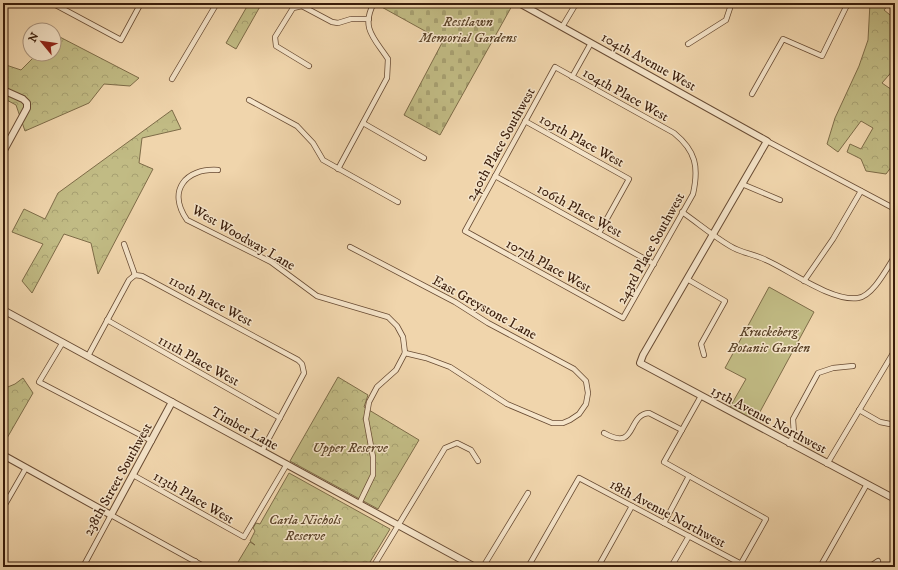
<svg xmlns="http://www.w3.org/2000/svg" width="898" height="570" font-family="'IM FELL DW Pica',serif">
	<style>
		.forest { fill: url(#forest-crowns); stroke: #7e6c48 }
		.cemetery { fill: url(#cemetery-stones); stroke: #7e6c48 }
		.garden { fill: #c1bb84; stroke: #7e6c48 }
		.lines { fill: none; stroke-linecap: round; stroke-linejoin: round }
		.minor-casing { stroke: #684b33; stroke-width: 6 }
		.tertiary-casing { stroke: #684b33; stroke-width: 8 }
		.minor { stroke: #f5e4c9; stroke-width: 4.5 }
		.tertiary { stroke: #f5e4c9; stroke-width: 6 }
		.labels { text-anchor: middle; stroke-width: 3; stroke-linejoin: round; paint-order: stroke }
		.park-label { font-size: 14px; font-style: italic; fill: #5c4429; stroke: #f5e4c9 }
		.street-label { font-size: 14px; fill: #3a1d0b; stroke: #f5e4c9 }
	</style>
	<defs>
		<pattern id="forest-crowns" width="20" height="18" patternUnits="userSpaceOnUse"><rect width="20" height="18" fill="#c1bb84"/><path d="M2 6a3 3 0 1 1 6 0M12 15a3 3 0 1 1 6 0" fill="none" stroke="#a7a071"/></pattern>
		<pattern id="cemetery-stones" width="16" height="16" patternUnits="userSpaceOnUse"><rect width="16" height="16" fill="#c1bb84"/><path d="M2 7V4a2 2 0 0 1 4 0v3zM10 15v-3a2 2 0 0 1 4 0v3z" fill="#a7a071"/></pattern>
	</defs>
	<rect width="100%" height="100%" fill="#f0d5ac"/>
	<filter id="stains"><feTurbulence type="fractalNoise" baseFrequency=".005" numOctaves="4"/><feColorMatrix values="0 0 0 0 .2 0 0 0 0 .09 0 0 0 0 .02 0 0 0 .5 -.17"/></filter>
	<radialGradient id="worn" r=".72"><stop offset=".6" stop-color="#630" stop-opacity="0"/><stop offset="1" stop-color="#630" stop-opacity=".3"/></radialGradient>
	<g class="forest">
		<polygon points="249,3 262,3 236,49 226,43"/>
		<polygon points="870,3 890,3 884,10 895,19 895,68 882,83 895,92 895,162 886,174 866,171 861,159 847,152 850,144 861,149 873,128 861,121 838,152 827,144 835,118 859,66 868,40"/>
		<polygon points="56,35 139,78 130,86 104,84 89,103 25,131 16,105 3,98 3,64 21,70 37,54 54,54 54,37"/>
		<polygon points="172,110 181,129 142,138 139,163 153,169 98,274 91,243 64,234 32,293 22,281 43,244 12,232 24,209 45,219 58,193"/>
		<polygon points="338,377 368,395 364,407 419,440 378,509 290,461"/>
		<polygon points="23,378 33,393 3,445 3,389 15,384"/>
		<polygon points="289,473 390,529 367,567 235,567 250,542 255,545 250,541 255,531 253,528 256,523 260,524"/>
	</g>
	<polygon class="cemetery" points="379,3 513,4 440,135 404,115 443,41 378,5"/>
	<polygon class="garden" points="769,287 814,312 755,421 730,407 746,379 725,368"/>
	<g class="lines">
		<g class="minor-casing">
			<g id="minor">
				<polyline points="52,3 121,40 141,3"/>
				<polyline points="562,27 574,7"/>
				<polyline points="688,44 726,20 730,8 728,3"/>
				<polyline points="309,66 276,46 275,37 293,8 302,6 332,22 338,23 351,19 369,19"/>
				<path d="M555,67L674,133C696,151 699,167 693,194L623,318L465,231Z"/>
				<polyline points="572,77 591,43"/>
				<polyline points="172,79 217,3"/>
				<polyline points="752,94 783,39 822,56 848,3"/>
				<polyline points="249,100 297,126 313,143 323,160 398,202"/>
				<polyline points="525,121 629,179 599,233"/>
				<polyline points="363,123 424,158"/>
				<polyline points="767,141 895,209"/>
				<path d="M338,169L387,78L388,59C375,39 360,28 374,3"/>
				<path d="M218,170C185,168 167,191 187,220L271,262L317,296L388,317L397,326L403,337L405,353"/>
				<polyline points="495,176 654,264"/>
				<polyline points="742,184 780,200"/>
				<path d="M682,212C698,223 713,236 730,246C741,253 754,254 766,260C789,270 832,302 858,298C873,296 887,268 895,256"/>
				<polyline points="124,244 135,275 142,276 298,360 302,364 304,373 262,451"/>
				<polyline points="350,247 455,302 488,323 574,369 586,381 588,393 586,404 579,414 570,420 563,423 552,423 507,404 450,367 426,358 405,353"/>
				<polyline points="687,279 725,301 701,344 704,355"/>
				<polyline points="804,281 833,239 861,191"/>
				<polyline points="107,320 280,418"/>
				<polyline points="63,342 39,382 152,441"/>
				<polyline points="88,356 129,280 135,275"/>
				<polyline points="701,396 664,462 766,519 739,567"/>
				<polyline points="859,410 880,422 895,425"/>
				<path d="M604,433C638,452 626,415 649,413L682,430"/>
				<polyline points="789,444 794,434 793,419 818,373 833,368 853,366"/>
				<polyline points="827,464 895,350"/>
				<polyline points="133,475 244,537 287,464"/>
				<polyline points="359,504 373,475 373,457 366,419 369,402 377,387 396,370 405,353"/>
				<polyline points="3,508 26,468"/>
				<polyline points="664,523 689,476"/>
				<polyline points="83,567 111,515 205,567"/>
				<polyline points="192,567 195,561"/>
				<polyline points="373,567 445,448 457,443 471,450 478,461"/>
				<polyline points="483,567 528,493"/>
				<polyline points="528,567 579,478 747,567"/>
				<polyline points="598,567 632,506"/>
				<polyline points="671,567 689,536"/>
				<polyline points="820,567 867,484"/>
				<polyline points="869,567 878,561"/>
			</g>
		</g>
		<g class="tertiary-casing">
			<g id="tertiary">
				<polyline points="519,3 767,141 643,355 640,363 895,499"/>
				<polyline points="3,90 23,99 27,103 27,108 3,152"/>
				<polyline points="3,310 475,567"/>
				<polyline points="3,455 111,515 172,402"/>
			</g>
		</g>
		<use href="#minor" class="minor"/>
		<use href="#tertiary" class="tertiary"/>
	</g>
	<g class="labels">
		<g class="park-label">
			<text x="468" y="26">Restlawn<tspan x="468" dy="16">Memorial Gardens</tspan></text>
			<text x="769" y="336">Kruckeberg<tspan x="769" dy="16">Botanic Garden</tspan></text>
			<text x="350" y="452">Upper Reserve</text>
			<text x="305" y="524">Carla Nichols<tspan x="305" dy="16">Reserve</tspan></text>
		</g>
		<g class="street-label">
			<text transform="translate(649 61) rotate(29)" y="5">104th Avenue West</text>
			<text transform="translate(626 94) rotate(29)" y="5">104th Place West</text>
			<text transform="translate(582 140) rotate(29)" y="5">105th Place West</text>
			<text transform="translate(500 144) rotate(-61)" y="5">240th Place Southwest</text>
			<text transform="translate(580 210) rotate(29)" y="5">106th Place West</text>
			<text transform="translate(244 237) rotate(30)" y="5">West Woodway Lane</text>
			<text transform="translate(650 248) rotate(-61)" y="5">243rd Place Southwest</text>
			<text transform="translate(549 265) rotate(29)" y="5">107th Place West</text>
			<text transform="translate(211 300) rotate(28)" y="5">110th Place West</text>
			<text transform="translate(485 307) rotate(29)" y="5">East Greystone Lane</text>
			<text transform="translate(199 360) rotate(29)" y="5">111th Place West</text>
			<text transform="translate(769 419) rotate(28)" y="5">15th Avenue Northwest</text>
			<text transform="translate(245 428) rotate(29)" y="5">Timber Lane</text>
			<text transform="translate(117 479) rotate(-61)" y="5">238th Street Southwest</text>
			<text transform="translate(194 497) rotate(30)" y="5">113th Place West</text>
			<text transform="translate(668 513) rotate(28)" y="5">18th Avenue Northwest</text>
		</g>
	</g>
	<rect width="898" height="570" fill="none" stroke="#f0d5ac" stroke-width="16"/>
	<rect x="4" y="4" width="890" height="562" fill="none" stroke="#3a1d0b" stroke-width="2"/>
	<rect x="8" y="8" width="882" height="554" fill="none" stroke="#3a1d0b"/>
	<g transform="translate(42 42) rotate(299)"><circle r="19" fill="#f5e4c9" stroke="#aa947d"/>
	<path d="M0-3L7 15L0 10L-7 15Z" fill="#8f2418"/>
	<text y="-6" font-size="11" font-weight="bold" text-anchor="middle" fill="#3a1d0b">N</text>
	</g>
	<rect width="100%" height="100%" filter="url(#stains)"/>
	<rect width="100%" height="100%" fill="url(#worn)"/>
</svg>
